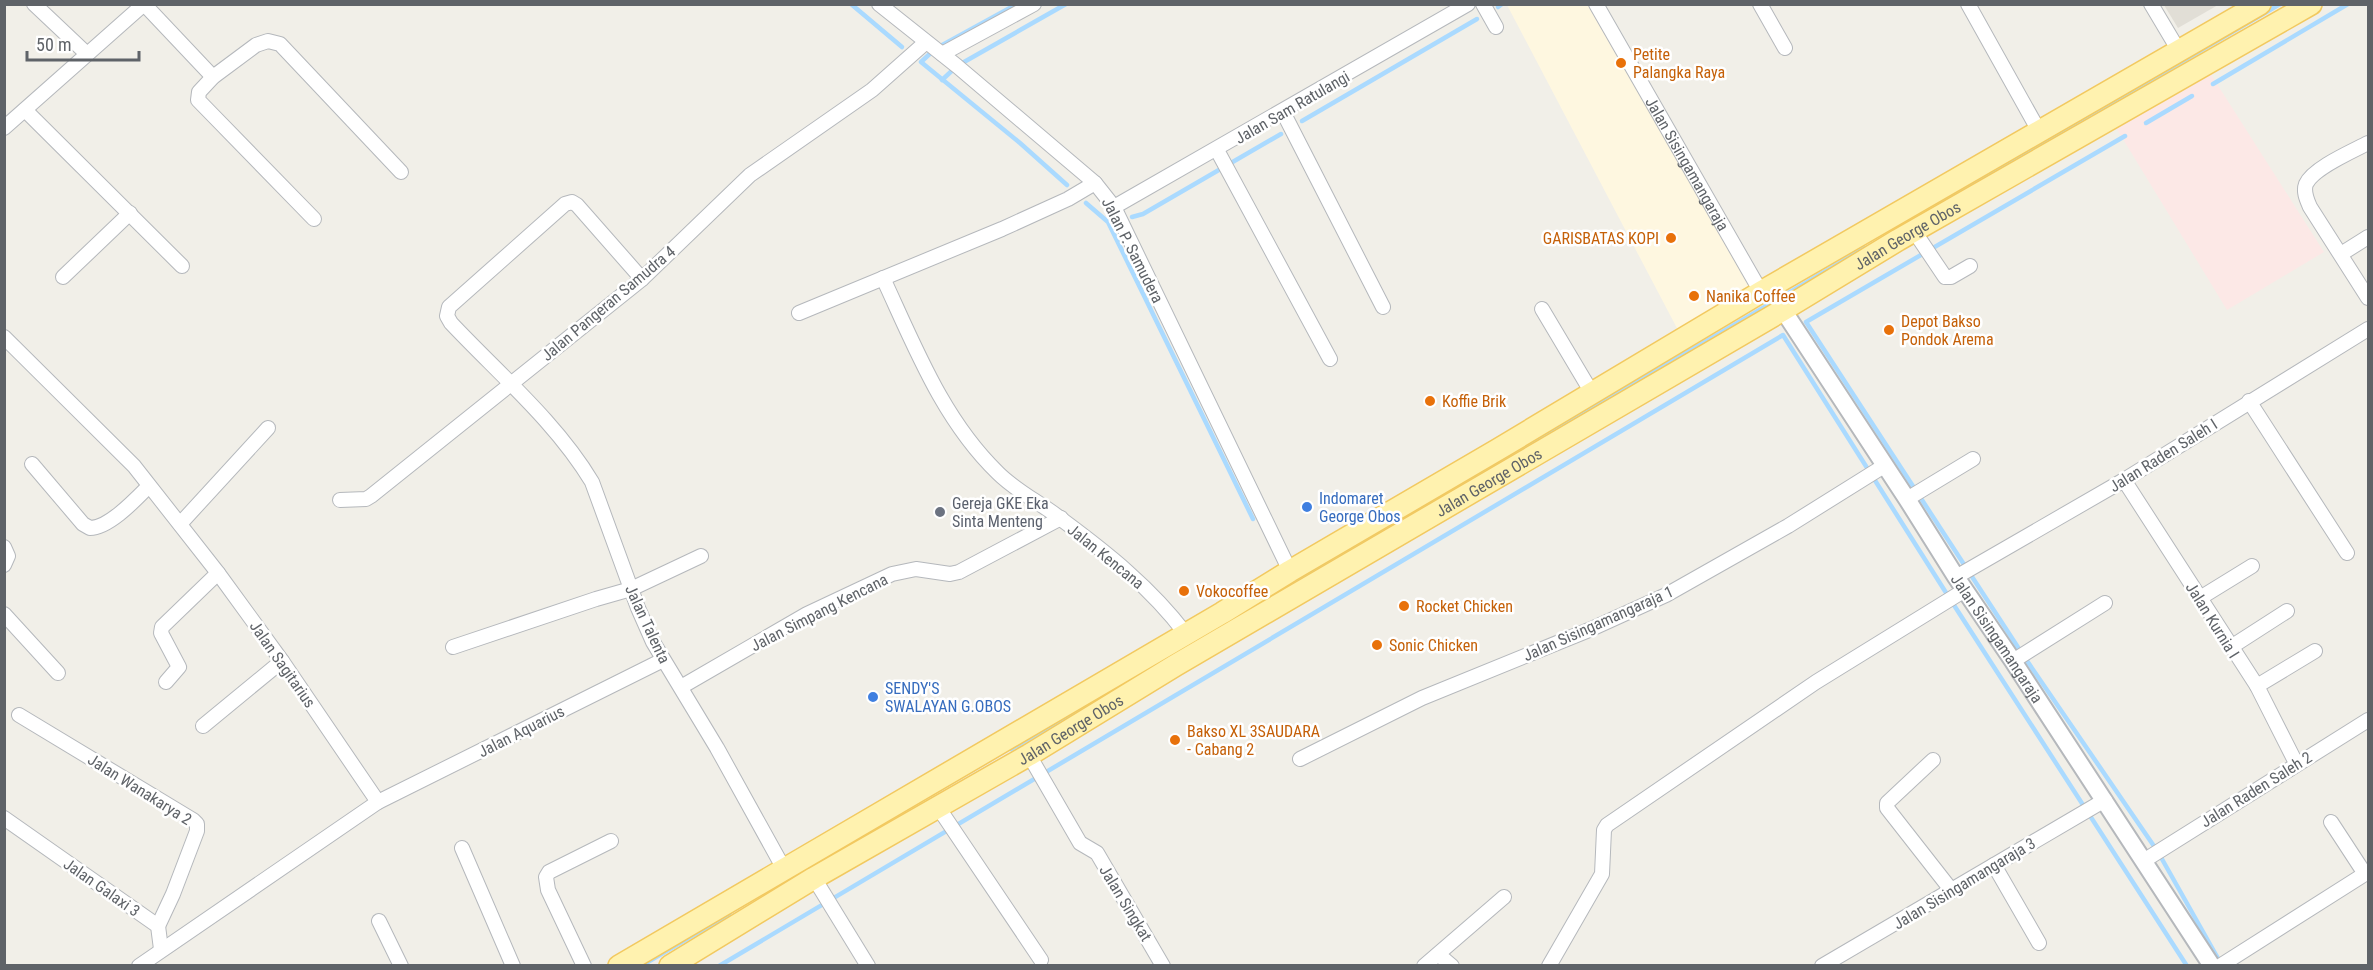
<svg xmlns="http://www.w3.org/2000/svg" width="2373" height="970" font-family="'Roboto Condensed',sans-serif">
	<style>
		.commercial { fill: #fef7e0 }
		.education { fill: #e1ded6 }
		.medical { fill: #fce8e6 }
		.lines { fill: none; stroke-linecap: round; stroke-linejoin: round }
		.stream { stroke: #aadaff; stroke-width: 4.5 }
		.minor-casing { stroke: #b5b8bc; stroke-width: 16 }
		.tertiary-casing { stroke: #b5b8bc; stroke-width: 20 }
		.primary-casing { stroke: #f2c960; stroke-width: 24 }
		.minor { stroke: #fff; stroke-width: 14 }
		.tertiary { stroke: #fff; stroke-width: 16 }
		.primary { stroke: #fff2af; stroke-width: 21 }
		.food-dot { fill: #e8710a; stroke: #fff; stroke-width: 2 }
		.shop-dot { fill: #3f7fe0; stroke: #fff; stroke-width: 2 }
		.worship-dot { fill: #6b7280; stroke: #fff; stroke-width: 2 }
		.labels { text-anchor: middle; stroke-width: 5; stroke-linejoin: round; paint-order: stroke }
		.food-label { font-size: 16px; fill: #c56008; stroke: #fff; text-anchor: start }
		.street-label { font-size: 16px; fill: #5f6368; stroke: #fff }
		.shop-label { font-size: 16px; fill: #366cbe; stroke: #fff; text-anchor: start }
		.worship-label { font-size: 16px; fill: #5b616d; stroke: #fff; text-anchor: start }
	</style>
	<rect width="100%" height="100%" fill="#f1efe8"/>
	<polygon class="commercial" points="1507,5 1600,5 1591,11 1753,289 1679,332"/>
	<polygon class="education" points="2164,5 2218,5 2178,28"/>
	<polygon class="medical" points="2210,73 2324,252 2227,310 2115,126"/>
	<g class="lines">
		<g class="stream">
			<polyline points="851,4 902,47"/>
			<polyline points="1017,4 935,49 921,62 1020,143 1067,185"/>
			<polyline points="1498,7 1502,4"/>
			<polyline points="942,80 957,66 1066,4"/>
			<polyline points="2213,84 2348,4"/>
			<polyline points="1302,121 1477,19"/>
			<polyline points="2146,123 2192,96"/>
			<polyline points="2125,136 1806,322 2023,655 2158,852 2220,962"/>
			<polyline points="1086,203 1108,222 1253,519"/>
			<polyline points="1937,205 2280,4"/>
			<polyline points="1132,217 1143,214 1281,134"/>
			<polyline points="1011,749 1865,248"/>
			<polyline points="641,966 729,914"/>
			<polyline points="719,966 1783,335 1950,599 2187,966"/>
		</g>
		<g class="minor-casing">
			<g id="minor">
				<polyline points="34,4 87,54"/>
				<polyline points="879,4 957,66 1095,183 1114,207 1290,571"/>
				<polyline points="1483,4 1496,27"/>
				<path id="s1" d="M1596,4L1761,292"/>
				<polyline points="1760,4 1785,48"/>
				<polyline points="1968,4 2039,131"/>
				<polyline points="2151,4 2179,51"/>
				<polyline points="942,54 1034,4"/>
				<polyline points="25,110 182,266"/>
				<polyline points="1283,112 1383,307"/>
				<polyline points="4,128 144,4 213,77"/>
				<path d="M2368,143C2353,151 2313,168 2306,184C2303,192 2307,200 2310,207L2368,298"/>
				<polyline points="1217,150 1330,359"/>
				<polyline points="1114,207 1468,4"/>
				<polyline points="314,219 198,100 199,92 213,77 256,45 268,41 280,44 401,172"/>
				<polyline points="1914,231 1945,277 1951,277 1970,266"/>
				<polyline points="2341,254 2368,237"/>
				<polyline points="63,277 130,213"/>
				<path d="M883,278C915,347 943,420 998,473C1017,492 1041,503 1061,519C1107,553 1151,588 1185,633"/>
				<path d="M642,279L577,205L572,202L565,204L449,307L447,316L451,323C499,374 556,422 592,482L638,608L653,642L717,748L784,869"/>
				<polyline points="1542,309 1592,393"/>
				<polyline points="799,313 1002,229 1068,199 1095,183"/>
				<polyline points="4,337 134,466 218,573 282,661 378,802 139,966"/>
				<polyline points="2249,401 2347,553"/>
				<path d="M32,464L83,524L90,528C109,528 136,499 149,486"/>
				<polyline points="2124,480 2257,686 2296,763"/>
				<polyline points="1907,499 1973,459"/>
				<polyline points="340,500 366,499 371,496 642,279 750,175 872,90 925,43"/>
				<polyline points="180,524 268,428"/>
				<polyline points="4,547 8,556 4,565"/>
				<polyline points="1956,577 2124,480 2368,329"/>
				<polyline points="2200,598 2252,566"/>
				<polyline points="4,614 58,673"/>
				<polyline points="453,647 596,599 631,589 701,556"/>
				<polyline points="2231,647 2287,611"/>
				<polyline points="2013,661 2105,603"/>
				<polyline points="166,682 179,667 161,633 162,627 218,573"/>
				<polyline points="2257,686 2315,651"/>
				<polyline points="681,687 807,614 892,574 916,569 950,574 959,572 1061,518"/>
				<polyline points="19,715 193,820 197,824 197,831 173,894 158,926"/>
				<polyline points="203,726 282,661"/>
				<polyline points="1029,755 1080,843 1097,853 1163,966"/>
				<polyline points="1300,759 1422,698 1589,630 1666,595 1788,526 1884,466"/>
				<polyline points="1933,760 1887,803 1887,808 1952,891"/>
				<polyline points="378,802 663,660"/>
				<polyline points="938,807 1041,960"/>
				<polyline points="4,818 158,926 161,949"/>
				<polyline points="2331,822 2365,874"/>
				<polyline points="462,848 513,966"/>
				<polyline points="2145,860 2368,720"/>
				<polyline points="1994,865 2039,943"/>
				<polyline points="814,878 868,966"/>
				<polyline points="379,921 401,966"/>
				<polyline points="1439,955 1452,966"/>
				<polyline points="584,966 548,890 546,877 549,872 611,841"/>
				<polyline points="1424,966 1504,897"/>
				<polyline points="1549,966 1602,874 1604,830 1607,825 1816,682 1965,590"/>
				<polyline points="1822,966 2105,800"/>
				<polyline points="2220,966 2368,872"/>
			</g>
		</g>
		<g class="tertiary-casing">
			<g id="tertiary">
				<path id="s2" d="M1783,310L1907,499L1956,577L2013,661L2212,966"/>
			</g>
		</g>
		<g class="primary-casing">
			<g id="primary">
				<polyline points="619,966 1222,613 1290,571 1497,450 1761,292 2260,4"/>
				<path id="s3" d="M670,966L814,878L1029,755L1176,665L1783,310L1898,240L2311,4"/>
			</g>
		</g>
		<use href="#minor" class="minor"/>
		<use href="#tertiary" class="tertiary"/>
		<use href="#primary" class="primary"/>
	</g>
	<g class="food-dot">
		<circle cx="1621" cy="63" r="6"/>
		<circle cx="1671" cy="238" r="6"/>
		<circle cx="1694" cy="296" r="6"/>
		<circle cx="1889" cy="330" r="6"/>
		<circle cx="1430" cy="401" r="6"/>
		<circle cx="1184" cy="591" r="6"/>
		<circle cx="1404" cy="606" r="6"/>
		<circle cx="1377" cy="645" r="6"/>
		<circle cx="1175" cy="740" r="6"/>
	</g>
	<g class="shop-dot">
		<circle cx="1307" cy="507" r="6"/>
		<circle cx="873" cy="697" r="6"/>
	</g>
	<circle class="worship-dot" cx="940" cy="512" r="6"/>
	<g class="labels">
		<g class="food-label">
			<text x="1633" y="60">Petite<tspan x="1633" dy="18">Palangka Raya</tspan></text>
			<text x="1659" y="244" text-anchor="end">GARISBATAS KOPI</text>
			<text x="1706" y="302">Nanika Coffee</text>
			<text x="1901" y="327">Depot Bakso<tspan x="1901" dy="18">Pondok Arema</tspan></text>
			<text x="1442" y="407">Koffie Brik</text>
			<text x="1196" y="597">Vokocoffee</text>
			<text x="1416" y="612">Rocket Chicken</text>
			<text x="1389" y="651">Sonic Chicken</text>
			<text x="1187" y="737">Bakso XL 3SAUDARA<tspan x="1187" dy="18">- Cabang 2</tspan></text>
		</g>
		<g class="street-label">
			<text transform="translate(1292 107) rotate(-30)" y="6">Jalan Sam Ratulangi</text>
			<text dy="6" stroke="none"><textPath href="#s1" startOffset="184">Jalan Sisingamangaraja</textPath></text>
			<text dy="6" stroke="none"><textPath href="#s3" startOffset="1437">Jalan George Obos</textPath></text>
			<text transform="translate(1133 250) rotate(63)" y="6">Jalan P. Samudera</text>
			<text transform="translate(608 303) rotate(-40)" y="6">Jalan Pangeran Samudra 4</text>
			<text transform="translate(2163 455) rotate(-32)" y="6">Jalan Raden Saleh I</text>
			<text dy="6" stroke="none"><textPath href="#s3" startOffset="951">Jalan George Obos</textPath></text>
			<text transform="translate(1106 556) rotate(39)" y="6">Jalan Kencana</text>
			<text transform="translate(819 612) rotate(-27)" y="6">Jalan Simpang Kencana</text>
			<text transform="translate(2213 620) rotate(58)" y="6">Jalan Kurnia I</text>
			<text transform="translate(1598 623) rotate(-24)" y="6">Jalan Sisingamangaraja 1</text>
			<text transform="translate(648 624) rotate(65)" y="6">Jalan Talenta</text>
			<text dy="6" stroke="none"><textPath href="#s2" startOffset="392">Jalan Sisingamangaraja</textPath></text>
			<text transform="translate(283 664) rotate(55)" y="6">Jalan Sagitarius</text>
			<text dy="6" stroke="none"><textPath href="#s3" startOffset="465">Jalan George Obos</textPath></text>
			<text transform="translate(521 731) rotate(-27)" y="6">Jalan Aquarius</text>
			<text transform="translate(140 789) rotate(32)" y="6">Jalan Wanakarya 2</text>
			<text transform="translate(2256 789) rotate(-32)" y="6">Jalan Raden Saleh 2</text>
			<text transform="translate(1964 883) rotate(-31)" y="6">Jalan Sisingamangaraja 3</text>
			<text transform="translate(102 887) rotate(35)" y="6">Jalan Galaxi 3</text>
			<text transform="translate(1126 903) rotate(59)" y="6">Jalan Singkat</text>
		</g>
		<g class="shop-label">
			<text x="1319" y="504">Indomaret<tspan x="1319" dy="18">George Obos</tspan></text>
			<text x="885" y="694">SENDY'S<tspan x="885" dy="18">SWALAYAN G.OBOS</tspan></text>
		</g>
		<g class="worship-label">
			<text x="952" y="509">Gereja GKE Eka<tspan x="952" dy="18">Sinta Menteng</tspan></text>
		</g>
	</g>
	<rect width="2373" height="970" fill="none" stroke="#5f6368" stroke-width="12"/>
	<path d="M27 51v9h112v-9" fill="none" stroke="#5f6368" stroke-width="3"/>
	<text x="36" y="51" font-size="18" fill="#5f6368" stroke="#ffffff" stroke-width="4.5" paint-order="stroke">50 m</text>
</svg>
